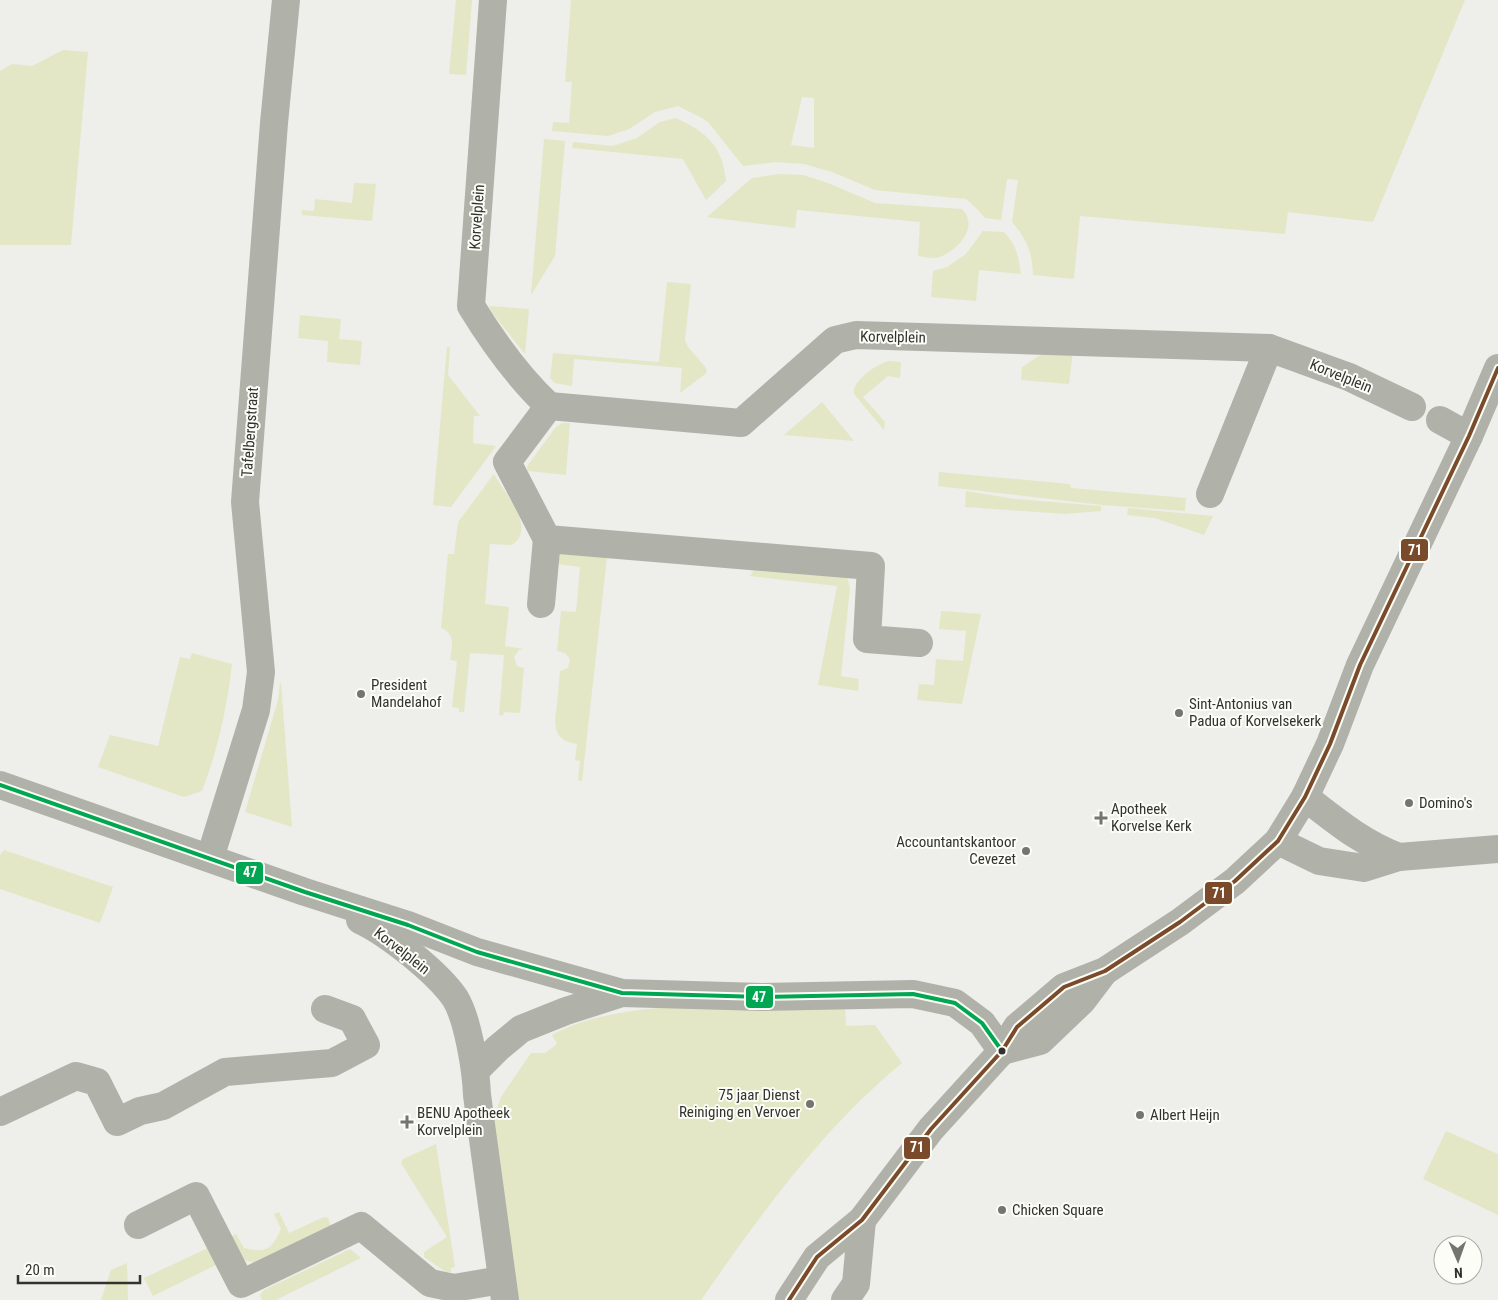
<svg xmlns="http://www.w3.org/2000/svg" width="1498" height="1300" font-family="'Roboto Condensed',sans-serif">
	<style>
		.green { fill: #e4e7c6; fill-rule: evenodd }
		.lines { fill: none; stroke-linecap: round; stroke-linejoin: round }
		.minor { stroke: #b0b1a9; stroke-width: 28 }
		.bus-1-casing { stroke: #fcfdf6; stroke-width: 8 }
		.bus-2-casing { stroke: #fcfdf6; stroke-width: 8 }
		.bus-1 { stroke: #7a4b2a; stroke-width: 4 }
		.bus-2 { stroke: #00a651; stroke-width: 4 }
		.poi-dot { fill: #747470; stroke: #fcfdf6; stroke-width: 2 }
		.bus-dot { fill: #32322f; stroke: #fcfdf6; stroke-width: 2 }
		.labels { text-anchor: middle; stroke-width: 4; stroke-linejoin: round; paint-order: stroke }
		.street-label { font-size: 15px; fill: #32322f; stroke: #fcfdf6 }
		.poi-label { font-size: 15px; fill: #32322f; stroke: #fcfdf6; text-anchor: start }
		.line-badge { stroke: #fcfdf6; stroke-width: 2 }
		.badge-label { font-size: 14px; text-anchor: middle; font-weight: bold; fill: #fff }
	</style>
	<rect width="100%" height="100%" fill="#eeeeea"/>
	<g class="green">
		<polygon points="456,0 472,0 466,75 449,74"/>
		<path d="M571,0H1465L1373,222L1288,212L1285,234L1080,216L1074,279L1033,275C1032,252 1027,239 1012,222L1018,180L1007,179L1001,220L985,218L975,207L966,199L875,190L832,172L804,164L777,162L743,166L708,122L702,118L678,106L655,112L629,129L608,136L552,131L553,122L569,123L572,82H565ZM802,97L814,98V148L791,145Z"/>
		<polygon points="63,50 88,52 71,245 0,245 0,71 12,64 32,66"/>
		<path d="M676,118C707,133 722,145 726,181L706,200L683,159L572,148L573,142L613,146L637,138L660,122Z"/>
		<polygon points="544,139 565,141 555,256 531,295"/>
		<path d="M779,174L803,175L828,183L875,203L962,209C979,226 959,249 942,256C934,260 926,257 918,256L920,222L797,210L795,228L707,217L752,178Z"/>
		<polygon points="354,183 376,184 372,221 302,215 302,210 314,211 315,199 352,203"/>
		<path d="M983,231L1004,232C1017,246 1018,255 1021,274L979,270L976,301L931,297L933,271L947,267L966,254Z"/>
		<polygon points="667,282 691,284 685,340 688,347 706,368 707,372 705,374 680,393 682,368 574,359 572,386 555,383 550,378 553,353 659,362"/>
		<polygon points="489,306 529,309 525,354 493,314"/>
		<polygon points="300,315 341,319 339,339 362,341 360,365 327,362 328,341 298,338"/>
		<polygon points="447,347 450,347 448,375 480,416 474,416 473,443 496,446 451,507 433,505"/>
		<polygon points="1073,350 1069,384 1021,380 1022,367 1045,352"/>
		<path d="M889,361L901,362L900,378L888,376L863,397L885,422L884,430L854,394C851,381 877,364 889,361Z"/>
		<polygon points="822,402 854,441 784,435"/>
		<polygon points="562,423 570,423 566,475 528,471 527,468 528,465 555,428"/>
		<polygon points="939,472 1070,484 1071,488 1186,498 1185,511 1102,505 938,486"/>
		<path d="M494,474C503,492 538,527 512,545L490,544L485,604L509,607L505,646L524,649L519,650L514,657L517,666L524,668L520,713L504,712L503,716L499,715L504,655L470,653L464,712H459V708L452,707L457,661L450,660C452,647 456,634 441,628L448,554H454L458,522Z"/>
		<polygon points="966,491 1015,499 1101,506 1101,511 1065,514 965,507"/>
		<polygon points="1128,508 1213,516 1204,535 1155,518 1127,515"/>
		<path d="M608,548L582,781L578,780L580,761L575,760L577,744C552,740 554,724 557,704C558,693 559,682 560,671L568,668L570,659L565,653L557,651L561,611L576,612L580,567L549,563L551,555Z"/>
		<polygon points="757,565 847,577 850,588 841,676 859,679 858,691 818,685 837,586 750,576"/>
		<polygon points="941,611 981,614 962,704 917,700 919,684 934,685 936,659 963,661 966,631 939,629"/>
		<path d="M192,653L232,664C227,708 218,749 202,791L184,797L98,767L110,735L158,746L180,657L190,659Z"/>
		<polygon points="280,683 281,683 292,827 245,812 278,700"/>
		<polygon points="4,850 113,887 100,923 0,889 0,855"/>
		<path d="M845,1004L846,1026L875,1025L902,1063C820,1131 762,1213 701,1300H515L491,1139L494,1117L501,1097L531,1053H545L557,1044L552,1035C583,1018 622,1011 658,1008Z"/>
		<polygon points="1446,1131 1498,1154 1498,1215 1423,1179"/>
		<polygon points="436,1144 455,1267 451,1268 451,1272 446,1272 424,1257 424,1252 447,1237 401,1163 403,1159"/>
		<path d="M279,1212L289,1233L324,1217L328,1218L331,1226L255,1263L244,1260L230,1237L236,1234L244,1248C267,1253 271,1250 281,1229L274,1214Z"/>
		<polygon points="212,1246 220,1263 153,1296 144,1278"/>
		<polygon points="350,1249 361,1258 276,1300 262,1300 260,1295 264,1290"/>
		<polygon points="127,1263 128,1300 101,1300 111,1270"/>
	</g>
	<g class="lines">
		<g class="minor">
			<path d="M493,0L471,306C493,342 518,377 549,406L741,423L835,340L856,335L1269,348L1349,377L1412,407"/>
			<polyline points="549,406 507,462 547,539 871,566 867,639 919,643"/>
			<polyline points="1440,420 1469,436"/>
			<polyline points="1210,494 1269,348"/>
			<polyline points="541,604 547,539"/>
			<polyline points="0,785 305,892 408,925 477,952 622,993 762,997 913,994 955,1003 982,1023 1002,1051"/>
			<path d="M1305,797C1336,821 1362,843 1399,857"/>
			<polyline points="1278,841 1319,861 1364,868 1399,857 1498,849"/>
			<polyline points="210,858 256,710 261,672 245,502 274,123 286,0"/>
			<path d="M360,920C388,933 438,973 455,998C468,1019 476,1070 477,1095L505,1300"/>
			<polyline points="1002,1051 1040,1041 1082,1001 1104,972"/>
			<polyline points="476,1070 498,1048 521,1029 566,1011 622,993"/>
			<polyline points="0,1112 76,1076 97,1082 117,1122 140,1111 163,1106 225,1072 332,1063 366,1045 352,1019 325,1009"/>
			<polyline points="138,1225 196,1196 241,1284 361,1226 430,1283 454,1288 501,1280"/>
			<polyline points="789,1300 817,1257 862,1220 931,1129 1002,1051 1017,1027 1064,987 1105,971 1180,922 1235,881 1278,841 1305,797 1330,744 1360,665 1469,436 1498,368"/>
			<polyline points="845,1300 856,1284 862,1220"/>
		</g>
		<g class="bus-1-casing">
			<polyline id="bus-1" points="789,1300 817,1257 862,1220 931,1129 1002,1051 1017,1027 1064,987 1105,971 1180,922 1235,881 1278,841 1305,797 1330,744 1360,665 1469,436 1498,368"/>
		</g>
		<g class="bus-2-casing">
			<polyline id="bus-2" points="0,785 305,892 408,925 477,952 622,993 762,997 913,994 955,1003 982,1023 1002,1051"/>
		</g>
		<use href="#bus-1" class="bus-1"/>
		<use href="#bus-2" class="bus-2"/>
	</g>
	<g class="poi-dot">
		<circle cx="361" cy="694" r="5"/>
		<circle cx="1179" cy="713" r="5"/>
		<circle cx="1409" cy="803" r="5"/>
		<path d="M1098.5 810.5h5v5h5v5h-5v5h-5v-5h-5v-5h5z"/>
		<circle cx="1026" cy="851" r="5"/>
		<circle cx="810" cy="1104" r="5"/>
		<circle cx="1140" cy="1115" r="5"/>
		<path d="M404.5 1114.5h5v5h5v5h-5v5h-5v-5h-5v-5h5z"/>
		<circle cx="1002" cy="1210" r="5"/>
	</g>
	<circle class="bus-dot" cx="1002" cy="1051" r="4.5"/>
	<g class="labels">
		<g class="street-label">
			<text transform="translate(477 217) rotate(-86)" y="5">Korvelplein</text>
			<text transform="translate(893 337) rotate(1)" y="5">Korvelplein</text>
			<text transform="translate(1341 376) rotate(22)" y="5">Korvelplein</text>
			<text transform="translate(250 432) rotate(-86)" y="5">Tafelbergstraat</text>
			<text transform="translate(402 951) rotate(38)" y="5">Korvelplein</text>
		</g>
		<g class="poi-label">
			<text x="371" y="690">President<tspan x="371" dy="17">Mandelahof</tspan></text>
			<text x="1189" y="709">Sint-Antonius van<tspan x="1189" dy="17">Padua of Korvelsekerk</tspan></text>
			<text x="1419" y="808">Domino's</text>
			<text x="1111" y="814">Apotheek<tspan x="1111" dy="17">Korvelse Kerk</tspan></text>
			<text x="1016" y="847" text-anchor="end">Accountantskantoor<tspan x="1016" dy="17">Cevezet</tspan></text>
			<text x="800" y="1100" text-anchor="end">75 jaar Dienst<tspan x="800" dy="17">Reiniging en Vervoer</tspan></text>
			<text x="417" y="1118">BENU Apotheek<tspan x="417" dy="17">Korvelplein</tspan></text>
			<text x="1150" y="1120">Albert Heijn</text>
			<text x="1012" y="1215">Chicken Square</text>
		</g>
	</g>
	<g class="line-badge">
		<rect x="1400" y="538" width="29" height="24" rx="5" fill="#7a4b2a"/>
		<rect x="235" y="861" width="29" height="24" rx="5" fill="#00a651"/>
		<rect x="1204" y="881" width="29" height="24" rx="5" fill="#7a4b2a"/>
		<rect x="745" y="985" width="29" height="24" rx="5" fill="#00a651"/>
		<rect x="903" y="1136" width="28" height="24" rx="5" fill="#7a4b2a"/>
	</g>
	<g class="badge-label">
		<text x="1415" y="555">71</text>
		<text x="250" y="877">47</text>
		<text x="1219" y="898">71</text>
		<text x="759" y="1002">47</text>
		<text x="917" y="1152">71</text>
	</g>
	<g transform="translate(1458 1260) rotate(178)"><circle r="24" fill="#fcfdf6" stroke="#abaca6"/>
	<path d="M0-4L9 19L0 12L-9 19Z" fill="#747470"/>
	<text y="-8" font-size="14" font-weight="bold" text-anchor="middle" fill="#32322f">N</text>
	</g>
	<path d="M18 1275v8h122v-8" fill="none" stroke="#32322f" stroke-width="2.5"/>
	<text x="25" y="1275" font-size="15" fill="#32322f" stroke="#fcfdf6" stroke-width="4" paint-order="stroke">20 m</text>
</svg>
